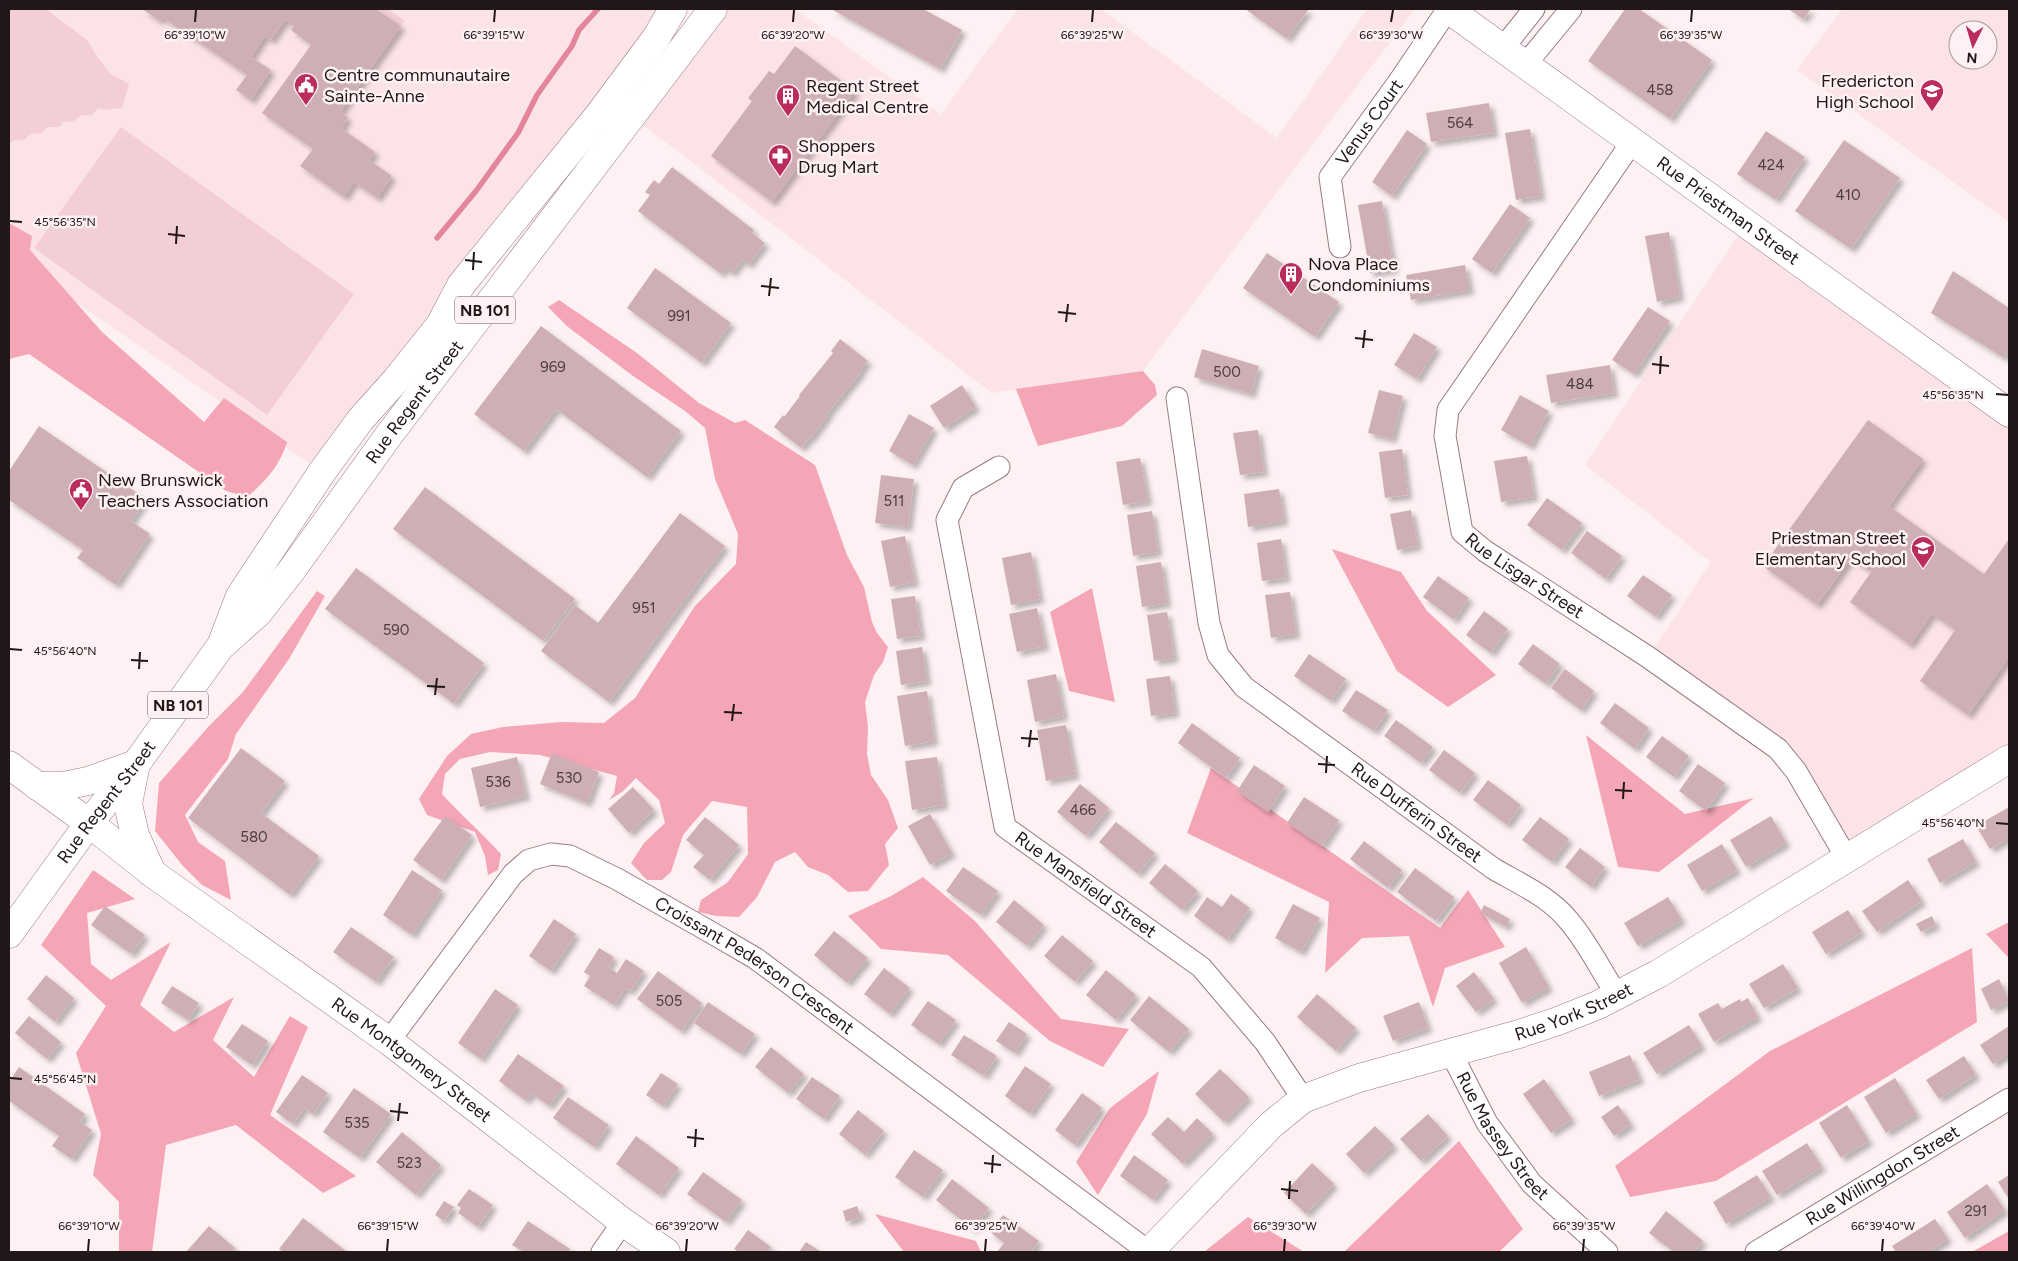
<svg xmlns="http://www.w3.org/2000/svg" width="2018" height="1261" font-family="Figtree,sans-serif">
<defs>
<filter id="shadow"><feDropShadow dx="4.5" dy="4.5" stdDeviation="2.5" flood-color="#0004"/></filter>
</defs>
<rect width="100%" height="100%" fill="#fef1f3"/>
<path fill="#fce3e7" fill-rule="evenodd" d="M9,9H673L322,472L9,256Z
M713,9H795L941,114L1018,9H1101L1277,138L1367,9H1415L1143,371L992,393L633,117Z
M1842,9H2009V222L1797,70ZM1958,30H1988V60H1958Z
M1746,224L2009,413V759L1846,857L1796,772L1648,657L1711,562L1585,465Z"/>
<path fill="#f3ced5" d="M9,9H46L87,40L98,58L111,74L129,84L122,108L104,110L98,108L92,115H81C75,121 73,123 64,121L59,127H47L42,133L30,134C25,140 22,141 14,140L9,145Z
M376,9H388L405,21L401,26Z
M121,127L354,294L267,415L34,248Z"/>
<path fill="#f4a6b6" d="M9,223L32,236L30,250L102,332L204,422L224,398L287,442C280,466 265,482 247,497L226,491L29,354L9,359Z
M559,300L637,353L699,403L735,423L745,420L815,465L847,555L864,587L872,622L877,633L888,647L883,662L874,675L865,702L868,727L867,754L871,775L888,800L898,828L885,844L889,865L868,891L848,892L828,875L808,867L795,852L775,862L757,897L739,917L716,916L698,912L701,900L728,882L748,854L747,807L712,801L683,835L671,872L662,880H647L631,863L644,843L665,823L659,800L636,778L622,792L609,800L614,793L617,776L540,755L490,752L460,759L445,774L442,794C461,815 482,833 501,854L498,870L488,875L485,856L475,832L427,815L419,799L447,756L471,734L503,727L562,722L604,723L635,698L695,606L736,564L738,534L715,479L705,428L685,411L633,376L568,327L548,307Z
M1143,371L1155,385L1157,395L1122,426L1038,446L1016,389Z
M1332,549L1401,572L1427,611L1496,675L1448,707L1397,671Z
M1092,588L1115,702L1069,691L1050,612Z
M317,591L325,596L289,659L236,734L228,759L185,815L198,842L225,861L231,900L202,885L183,866L155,831L159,783L209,726L243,692Z
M1586,735L1685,814L1754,798L1659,872L1618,867Z
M1211,768L1440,928L1468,890L1505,947L1445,968L1433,1007L1409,936L1362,938L1325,973L1329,902L1187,833Z
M93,870L135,899L87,913L91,964L111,980L171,942L140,1005L174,1032L234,997L213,1040L254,1077L290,1016L308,1027L270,1115L356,1176L323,1193L236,1125L166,1145L152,1252H119V1202L93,1175L101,1134L76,1053L106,1006L41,945Z
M923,877L975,921L1061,1019L1129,1029L1103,1067L1050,1041L948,955L881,949L848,916L891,896Z
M2009,922V958L1986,934Z
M1972,948L1977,1022L1716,1181L1630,1197L1615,1166L1770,1051Z
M1159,1071L1147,1114L1098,1195L1076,1162L1110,1108Z
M1459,1141L1523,1229L1499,1252H1344Z
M875,1214L976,1241L981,1252H904Z
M1248,1217L1304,1252H1204Z
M2009,1231V1252H1972Z"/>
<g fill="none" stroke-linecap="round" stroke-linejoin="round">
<path stroke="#e4869b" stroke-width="5.5" d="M437,238L476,191L518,133L537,95L572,46L579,30L598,9"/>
</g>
<path fill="#ceafb5" filter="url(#shadow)" d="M142,9H376L401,26L340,112L348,118L341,128L375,152L369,160L392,176L377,198L354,182L344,197L300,166L313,149L262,113L311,45L291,30L294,26L285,20L271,40L265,36L251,57L271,70L251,100L236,90L247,75L162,17L160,21Z
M831,9H923L962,30L940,69Z
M1245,9H1309L1287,39Z
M1625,9H1639L1712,60L1670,119L1588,61Z
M1788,9H1811L1803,19Z
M795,46L855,91L772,202L711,156L752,101L748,98L759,84L769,71L774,74Z
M1489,103L1494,133L1431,142L1426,113Z
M1530,129L1541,196L1516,200L1505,133Z
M1407,130L1427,144L1392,196L1372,182Z
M1766,131L1805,157L1776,200L1737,174Z
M1844,140L1900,178L1851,249L1795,211Z
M672,167L754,230L752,233L765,243L748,265L742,260L732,273L725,268L721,274L638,211L650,195L645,192L654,180L659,184Z
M1382,201L1394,269L1370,273L1358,205Z
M1510,204L1530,218L1492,273L1472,259Z
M1669,232L1680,297L1657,302L1645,236Z
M1267,253L1339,302L1315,337L1243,288Z
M1465,265L1470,290L1411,300L1406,275Z
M655,268L731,323L702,363L627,308Z
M1953,271L2009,308V348L2004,358L1931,313Z
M1648,307L1670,321L1634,374L1612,360Z
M541,326L681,431L647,477L556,409L524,451L474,414Z
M1414,333L1437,347L1417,379L1394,365Z
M840,339L868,361L860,371L861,372L827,414L828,415L810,439L809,438L801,448L774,427L783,415L784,417L800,396L799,395L833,353L831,351Z
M1202,349L1259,366L1251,394L1194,377Z
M1610,365L1614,393L1551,403L1546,375Z
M962,385L976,407L944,428L930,406Z
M1379,390L1403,396L1392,439L1368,433Z
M1520,395L1549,411L1530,446L1501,430Z
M909,414L934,428L913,465L889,451Z
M1868,420L1923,459L1889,506L1984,574L2009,539V657L1968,715L1920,681L1955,630L1932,614L1910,645L1850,602L1871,572L1851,558L1817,605L1763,566Z
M39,426L146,499L131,521L150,534L116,585L77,558L83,550L9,500V471Z
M1258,430L1264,472L1240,475L1233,433Z
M1402,449L1408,495L1385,498L1379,452Z
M1527,456L1534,497L1501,502L1494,461Z
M1140,458L1148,501L1123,505L1116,462Z
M881,475L914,479L908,527L875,523Z
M425,487L575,599L543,641L393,529Z
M1279,489L1284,521L1248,527L1244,494Z
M1547,498L1582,523L1562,550L1527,525Z
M1411,510L1418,546L1397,550L1390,514Z
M1152,511L1158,552L1133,556L1127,515Z
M680,513L725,546L609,702L541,651L575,605L598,623Z
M1587,531L1622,556L1606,579L1571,553Z
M905,536L915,582L890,587L881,541Z
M1281,539L1286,578L1262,581L1257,543Z
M1031,552L1040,599L1011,605L1002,558Z
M1161,562L1167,603L1142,607L1136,566Z
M356,568L484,663L454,704L325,609Z
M1643,575L1672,595L1656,617L1627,596Z
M1438,576L1469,598L1454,620L1423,597Z
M1290,592L1296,634L1271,638L1265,595Z
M915,596L921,636L897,639L891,599Z
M1037,608L1045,646L1017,652L1009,614Z
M1484,611L1508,629L1491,653L1466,635Z
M1167,612L1174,658L1154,661L1147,615Z
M1533,644L1560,664L1546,684L1518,664Z
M922,647L927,681L901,685L896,651Z
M1309,654L1346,679L1331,701L1294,676Z
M1565,669L1594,691L1581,710L1551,688Z
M1056,674L1064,716L1035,722L1027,680Z
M1170,676L1175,713L1151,716L1146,679Z
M1356,690L1388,710L1374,731L1342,711Z
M927,691L934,741L905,746L897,696Z
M1615,703L1649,728L1635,749L1600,723Z
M1396,720L1433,747L1421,763L1384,736Z
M1192,723L1240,758L1226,778L1178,743Z
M1066,725L1075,775L1046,781L1037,730Z
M1662,736L1689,756L1674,777L1646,757Z
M241,748L285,781L261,813L319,856L290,895L188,818Z
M1444,750L1475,773L1460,793L1429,770Z
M552,753L599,772L587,803L540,784Z
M517,757L526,796L480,807L471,768Z
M937,757L944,805L912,810L905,761Z
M1698,764L1725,783L1706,811L1679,791Z
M1254,765L1285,786L1268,812L1237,791Z
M1488,780L1521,805L1507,825L1473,800Z
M1080,784L1109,808L1086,836L1057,812Z
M633,787L654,810L629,833L608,809Z
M1304,797L1339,820L1322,846L1287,823Z
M2009,807V838L1990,849L1976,826Z
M930,814L952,853L930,865L908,826Z
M445,816L472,835L441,880L413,860Z
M1771,816L1786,843L1746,867L1730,840Z
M705,817L739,845L710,880L693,867L704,855L686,840Z
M1540,817L1569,839L1552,862L1522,840Z
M1116,822L1155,853L1138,874L1099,842Z
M1963,839L1976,862L1940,883L1927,859Z
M1364,841L1402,870L1388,888L1350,859Z
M1722,844L1737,870L1702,891L1687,865Z
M1580,848L1605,867L1591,887L1565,867Z
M1165,864L1198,891L1182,910L1149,883Z
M963,867L998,891L981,915L946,891Z
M1415,868L1454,897L1436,921L1397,892Z
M412,870L442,890L412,935L383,915Z
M1908,880L1922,901L1877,932L1862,911Z
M1231,894L1250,908L1227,940L1194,916L1207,897L1222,907Z
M1668,897L1682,920L1638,946L1624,923Z
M1014,900L1044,925L1027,946L996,922Z
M1293,904L1320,918L1301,952L1275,938Z
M1484,905L1510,919L1506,927L1480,913Z
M105,906L145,935L131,954L91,925Z
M1848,910L1862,932L1826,954L1812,932Z
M1932,916L1936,925L1921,932L1916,924Z
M554,919L576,934L551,971L529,956Z
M351,927L394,957L376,982L333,952Z
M834,931L868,958L847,983L814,955Z
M1062,935L1093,961L1075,982L1044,956Z
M1526,947L1549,987L1522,1003L1499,963Z
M599,948L614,957L608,967L617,973L626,959L644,971L630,991L625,988L614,1005L584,986L590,976L584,972Z
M1783,964L1798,988L1764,1008L1749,984Z
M884,968L910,988L890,1014L864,994Z
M1106,970L1136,995L1116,1020L1086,995Z
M658,971L702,1003L681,1031L637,999Z
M1474,972L1494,999L1476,1012L1456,986Z
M46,975L74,998L55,1022L27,999Z
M1999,979L2009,1001L1991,1010L1981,989Z
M172,986L199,1003L188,1020L161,1003Z
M495,989L518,1005L481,1059L458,1043Z
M1317,994L1356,1028L1336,1051L1297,1017Z
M1149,996L1189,1029L1169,1052L1130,1020Z
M1748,998L1758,1017L1714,1042L1698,1014L1718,1003L1722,1009L1740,999L1741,1002Z
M928,1001L956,1020L939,1044L911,1025Z
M708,1002L755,1034L741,1054L694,1023Z
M1419,1002L1428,1028L1393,1041L1383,1016Z
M29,1016L61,1042L47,1059L15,1033Z
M1009,1022L1027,1034L1015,1053L996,1041Z
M242,1024L268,1041L252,1065L226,1047Z
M1689,1025L1702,1046L1657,1074L1643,1053Z
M2009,1026V1053L1993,1064L1980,1045Z
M964,1035L997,1056L984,1076L951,1055Z
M771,1047L804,1074L788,1093L755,1067Z
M518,1054L564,1086L549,1106L531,1093L526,1101L499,1081Z
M1630,1055L1640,1079L1599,1096L1589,1072Z
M1964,1056L1976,1075L1939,1099L1926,1080Z
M1025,1066L1051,1084L1030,1114L1005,1096Z
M19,1067L85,1114L80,1122L92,1130L72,1159L52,1146L59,1136L9,1101V1082Z
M1220,1069L1249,1097L1224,1122L1195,1094Z
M661,1073L678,1084L663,1106L646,1095Z
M302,1075L328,1093L313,1114L304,1108L293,1124L276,1112Z
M812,1077L840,1096L824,1119L796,1099Z
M1895,1078L1917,1114L1886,1133L1864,1097Z
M1544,1079L1572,1119L1551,1133L1523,1094Z
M354,1088L391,1114L360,1158L323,1132Z
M1082,1093L1102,1108L1075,1145L1055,1130Z
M568,1097L609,1125L594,1147L553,1118Z
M1618,1105L1631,1124L1614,1136L1601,1117Z
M1847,1105L1869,1141L1841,1158L1819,1123Z
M858,1110L884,1131L865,1155L839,1134Z
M1428,1114L1448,1136L1421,1161L1400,1139Z
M1168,1117L1184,1132L1197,1118L1213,1134L1183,1164L1151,1134Z
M1375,1126L1394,1145L1364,1173L1346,1154Z
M402,1132L441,1165L416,1195L376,1162Z
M636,1136L679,1168L659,1195L616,1164Z
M1807,1143L1822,1167L1777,1195L1762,1171Z
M914,1150L943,1170L923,1197L895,1177Z
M1134,1155L1168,1180L1153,1200L1120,1176Z
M1312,1163L1334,1184L1306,1214L1284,1193Z
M703,1172L742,1200L726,1222L687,1194Z
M1757,1175L1771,1197L1726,1224L1713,1202Z
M2009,1175V1199L1998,1182Z
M952,1179L989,1208L973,1229L936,1200Z
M1987,1184L2005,1210L1965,1238L1947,1212Z
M469,1189L493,1205L478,1227L458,1213L461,1208L457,1205Z
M444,1201L454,1207L444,1221L435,1215Z
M857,1206L861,1217L846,1222L843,1211Z
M1666,1211L1703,1241L1694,1252H1674L1649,1233Z
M1003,1215L1039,1241L1031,1252H997L1004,1243L990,1232Z
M303,1218L346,1251L345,1252H283L279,1249Z
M1935,1219L1948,1239L1928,1252H1896L1892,1246Z
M528,1221L570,1249L568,1252H524L512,1245Z
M209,1226L235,1248L232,1252H186Z
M748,1230L771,1247L767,1252H739L734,1249Z
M806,1242L821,1252H799Z"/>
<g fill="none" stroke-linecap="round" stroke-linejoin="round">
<g stroke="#997c81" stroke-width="23">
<g id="street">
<path d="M1503,48L1534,9"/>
<path d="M1525,65L1571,9"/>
<path id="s1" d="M1632,142L1448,410L1445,436L1462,532L1485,551L1648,657L1778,749L1796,771L1846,857"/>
<path id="s2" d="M1340,247L1330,177L1400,80L1448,9"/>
<path id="s3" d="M1177,398L1209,623L1218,655L1244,687L1494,869C1520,884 1550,897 1569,921C1588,943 1601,971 1617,995"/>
<path id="s4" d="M999,467L963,488L947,520L1005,827L1201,967L1265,1042L1303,1099"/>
<path id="s5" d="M389,1041L513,874L529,860L551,854L570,856L617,879L712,933L755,958L1149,1252"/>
<path id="s6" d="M1451,1053L1487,1123L1532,1184L1607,1252"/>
<path d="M602,1252L623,1222"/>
<path id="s7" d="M1756,1252L2009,1099"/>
</g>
</g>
<g stroke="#997c81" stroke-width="29">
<g id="secondary">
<path id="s8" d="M1448,9L2009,413"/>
<path id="s9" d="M9,765L89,823L152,873L389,1041L623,1222L666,1252"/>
<path id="s10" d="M1149,1252L1271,1125L1303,1099L1359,1078L1519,1034L1558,1021L1598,1005L1658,974L2009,759"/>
</g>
</g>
<g stroke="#997c81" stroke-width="29">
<g id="primary">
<path d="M222,643L240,596L322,472L361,419L396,380L440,325L461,285L598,116L656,38L673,9"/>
<path d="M135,768L128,804L135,835L152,873"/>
<path d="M37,786H63L88,781L136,764"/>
<path id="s11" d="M9,934L89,823L136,764L220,647L258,613L291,571L389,435L713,9"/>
</g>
</g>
<use href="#street" stroke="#fff" stroke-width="21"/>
<use href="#secondary" stroke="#fff" stroke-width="28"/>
<use href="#primary" stroke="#fff" stroke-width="28"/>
</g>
<path fill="none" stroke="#211618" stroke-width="2" d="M195,22L196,10M494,22L495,10M793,22L794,10M1092,22L1093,10M1391,22L1393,10M1691,22L1692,10M10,221L22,222M168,234L185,236M176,244L177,226M465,260L482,262M473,270L474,252M761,286L779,288M769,296L771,278M1058,312L1076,314M1066,322L1068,304M1355,338L1373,340M1363,348L1365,330M1652,364L1669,366M1660,374L1661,356M1996,394L2008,395M10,649L22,650M131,660L148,661M139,669L140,652M427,686L445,687M435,695L437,678M724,712L742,713M732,721L734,704M1021,738L1038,739M1029,747L1031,730M1318,764L1335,765M1326,773L1327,756M1615,790L1632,791M1623,799L1624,782M1996,823L2008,824M10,1078L22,1079M390,1111L408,1113M398,1121L400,1103M687,1137L704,1139M695,1147L696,1129M984,1163L1001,1165M992,1173L993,1155M1281,1189L1298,1191M1289,1199L1290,1181M88,1251L89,1239M387,1251L388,1239M686,1251L687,1239M985,1251L986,1239M1284,1251L1285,1239M1583,1251L1584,1239M1882,1251L1883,1239"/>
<defs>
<g id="civic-pin" transform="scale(1.25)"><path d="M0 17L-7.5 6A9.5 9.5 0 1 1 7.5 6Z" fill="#ba2c5b" stroke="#fef1f3"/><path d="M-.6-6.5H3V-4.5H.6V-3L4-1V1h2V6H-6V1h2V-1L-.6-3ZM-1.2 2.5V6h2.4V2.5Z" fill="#fff"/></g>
<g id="school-pin" transform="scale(1.25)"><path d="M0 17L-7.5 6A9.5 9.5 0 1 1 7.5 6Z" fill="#ba2c5b" stroke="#fef1f3"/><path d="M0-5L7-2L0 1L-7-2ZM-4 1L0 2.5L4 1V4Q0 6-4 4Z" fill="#fff"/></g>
<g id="building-pin" transform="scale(1.25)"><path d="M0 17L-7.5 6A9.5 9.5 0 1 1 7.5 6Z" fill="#ba2c5b" stroke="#fef1f3"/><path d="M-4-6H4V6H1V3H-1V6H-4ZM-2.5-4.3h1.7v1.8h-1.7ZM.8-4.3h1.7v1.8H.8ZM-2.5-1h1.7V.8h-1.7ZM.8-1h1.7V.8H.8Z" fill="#fff"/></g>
<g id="pharmacy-pin" transform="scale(1.25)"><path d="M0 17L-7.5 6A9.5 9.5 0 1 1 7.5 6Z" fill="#ba2c5b" stroke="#fef1f3"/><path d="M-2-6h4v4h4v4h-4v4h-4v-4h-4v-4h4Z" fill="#fff"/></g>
</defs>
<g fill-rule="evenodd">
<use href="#civic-pin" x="306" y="85"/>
<use href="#school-pin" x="1932" y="91"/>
<use href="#building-pin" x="788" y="96"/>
<use href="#pharmacy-pin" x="780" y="156"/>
<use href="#building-pin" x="1291" y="274"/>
<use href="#civic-pin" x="81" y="490"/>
<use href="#school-pin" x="1923" y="548"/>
</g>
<g text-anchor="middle" stroke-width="5" stroke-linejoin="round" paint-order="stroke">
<g font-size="15" fill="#4c3c3f">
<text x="1660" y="95">458</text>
<text x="1460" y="128">564</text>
<text x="1771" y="170">424</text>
<text x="1848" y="200">410</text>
<text x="679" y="321">991</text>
<text x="553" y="372">969</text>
<text x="1227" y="377">500</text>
<text x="1580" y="389">484</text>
<text x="894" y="506">511</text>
<text x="644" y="613">951</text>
<text x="396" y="635">590</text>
<text x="569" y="783">530</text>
<text x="498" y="787">536</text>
<text x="1083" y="815">466</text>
<text x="254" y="842">580</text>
<text x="669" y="1006">505</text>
<text x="357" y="1128">535</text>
<text x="409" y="1168">523</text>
<text x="1976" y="1216">291</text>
</g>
<g fill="#fef1f3" stroke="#63585a" stroke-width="1">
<rect x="455" y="296.5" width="60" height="27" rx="4"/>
<rect x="148" y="691.5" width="60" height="27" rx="4"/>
</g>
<g font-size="16" font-weight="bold" fill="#211618">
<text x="485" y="316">NB 101</text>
<text x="178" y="711">NB 101</text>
</g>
<g font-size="18" fill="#211618" stroke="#fef1f3" text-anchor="start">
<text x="324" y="81">Centre communautaire<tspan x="324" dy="21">Sainte-Anne</tspan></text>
<text x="1914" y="87" text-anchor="end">Fredericton<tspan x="1914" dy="21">High School</tspan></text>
<text x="806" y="92">Regent Street<tspan x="806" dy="21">Medical Centre</tspan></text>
<text x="798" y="152">Shoppers<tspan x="798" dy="21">Drug Mart</tspan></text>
<text x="1308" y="270">Nova Place<tspan x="1308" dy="21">Condominiums</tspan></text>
<text x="98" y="486">New Brunswick<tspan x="98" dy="21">Teachers Association</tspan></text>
<text x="1906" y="544" text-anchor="end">Priestman Street<tspan x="1906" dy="21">Elementary School</tspan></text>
</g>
<g font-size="18" fill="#211618" stroke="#fef1f3">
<text dy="6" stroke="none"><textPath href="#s2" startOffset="138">Venus Court</textPath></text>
<text dy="6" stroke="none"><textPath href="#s8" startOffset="345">Rue Priestman Street</textPath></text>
<text dy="6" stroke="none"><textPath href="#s11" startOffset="670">Rue Regent Street</textPath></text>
<text dy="6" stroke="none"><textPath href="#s1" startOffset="525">Rue Lisgar Street</textPath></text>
<text dy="6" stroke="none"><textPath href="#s11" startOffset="164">Rue Regent Street</textPath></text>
<text dy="6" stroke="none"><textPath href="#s3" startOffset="515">Rue Dufferin Street</textPath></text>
<text dy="6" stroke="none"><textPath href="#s4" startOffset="489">Rue Mansfield Street</textPath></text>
<text dy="6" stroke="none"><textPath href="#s5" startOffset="486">Croissant Pederson Crescent</textPath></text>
<text dy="6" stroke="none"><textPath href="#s10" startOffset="502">Rue York Street</textPath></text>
<text dy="6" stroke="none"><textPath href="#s9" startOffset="499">Rue Montgomery Street</textPath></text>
<text dy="6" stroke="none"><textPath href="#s6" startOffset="98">Rue Massey Street</textPath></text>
<text dy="6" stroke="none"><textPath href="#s7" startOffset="148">Rue Willingdon Street</textPath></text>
</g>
</g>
<g font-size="12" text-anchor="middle" fill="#211618" stroke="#fef1f3" stroke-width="5" stroke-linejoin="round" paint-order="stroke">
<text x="195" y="39">66°39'10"W</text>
<text x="494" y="39">66°39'15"W</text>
<text x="793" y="39">66°39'20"W</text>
<text x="1092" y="39">66°39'25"W</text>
<text x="1391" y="39">66°39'30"W</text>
<text x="1691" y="39">66°39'35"W</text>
<text x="65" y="226">45°56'35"N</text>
<text x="1953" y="399">45°56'35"N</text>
<text x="65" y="655">45°56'40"N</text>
<text x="1953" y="827">45°56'40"N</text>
<text x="65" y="1083">45°56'45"N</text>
<text x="89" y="1230">66°39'10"W</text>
<text x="388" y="1230">66°39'15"W</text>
<text x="687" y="1230">66°39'20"W</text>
<text x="986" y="1230">66°39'25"W</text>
<text x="1285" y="1230">66°39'30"W</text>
<text x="1584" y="1230">66°39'35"W</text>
<text x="1883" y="1230">66°39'40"W</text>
</g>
<rect width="2018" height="1261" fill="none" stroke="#211618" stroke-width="20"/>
<g transform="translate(1973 45) rotate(185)"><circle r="24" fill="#fef1f3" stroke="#a6999b"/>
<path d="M0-4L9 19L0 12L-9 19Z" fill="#ba2c5b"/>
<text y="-8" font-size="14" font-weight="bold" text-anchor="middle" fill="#211618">N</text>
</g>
</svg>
